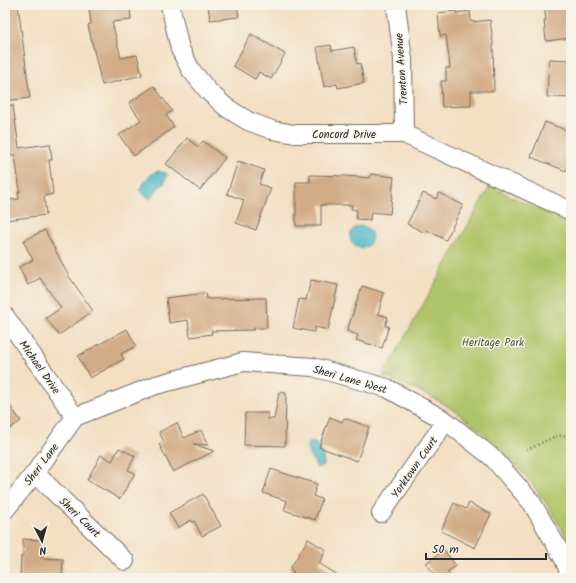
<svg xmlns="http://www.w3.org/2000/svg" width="576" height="583" font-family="Kalam,sans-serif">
<rect width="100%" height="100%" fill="#f7f3e8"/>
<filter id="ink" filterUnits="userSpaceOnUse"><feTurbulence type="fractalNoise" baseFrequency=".025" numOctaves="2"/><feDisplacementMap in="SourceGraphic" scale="8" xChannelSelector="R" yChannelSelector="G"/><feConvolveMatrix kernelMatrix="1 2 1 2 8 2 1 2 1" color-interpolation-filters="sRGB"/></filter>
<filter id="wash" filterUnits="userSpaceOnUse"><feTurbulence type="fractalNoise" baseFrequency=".012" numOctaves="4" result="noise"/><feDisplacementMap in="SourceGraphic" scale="16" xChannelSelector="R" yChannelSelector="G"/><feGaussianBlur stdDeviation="0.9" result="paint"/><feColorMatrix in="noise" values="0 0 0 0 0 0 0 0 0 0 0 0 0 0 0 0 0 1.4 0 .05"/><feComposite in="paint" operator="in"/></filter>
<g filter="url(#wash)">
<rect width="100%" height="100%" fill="#f3dfc2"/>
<path fill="#afc468" stroke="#6d784a" d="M490,186L533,207L571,223V547C546,492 494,434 442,403C423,392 404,384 383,376Z"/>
<path fill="#4bb7c6" stroke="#3b7178" d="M159,171L163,173L165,172L168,175L166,177L164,184L160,186L150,199L139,190C144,183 150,172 159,171Z
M350 237a11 11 0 1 1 22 0a11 11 0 1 1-22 0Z
M309,442H314C321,447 324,457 324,465L317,468C314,460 306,455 307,445Z"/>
<g id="blocks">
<path fill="#d1ab85" d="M5,5H18L30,98L5,101Z
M89,5H130L131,20L112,22L121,58L137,55L142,75L102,85L88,25L91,24Z
M208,5H237L239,17L210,20Z
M544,5H569L571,13V38L546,41L544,20H546Z
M456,11V13L470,11L471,22L490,20L493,43L494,91H471V106L442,107L441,81H446V68H450L446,35L440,36L438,13Z
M251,34L285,54L271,79L259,72L255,79L233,66Z
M331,45L332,51L354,47L357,64L360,63L364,83L338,88L337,84L324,87L317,47Z
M549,59L571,60V98L547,97Z
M154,86L172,111L166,115L174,127L134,156L119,135L141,120L129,103Z
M13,105L19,148L50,144L52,160H49L53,194L44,196L46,215L5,220V200L19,199L18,192H20L15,155L5,156V106Z
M545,122L571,132V158L566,171L531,157Z
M187,138L198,147L203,141L225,158L200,190L166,164Z
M238,161L264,170L259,184L271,188L256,230L236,223L244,200L227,194Z
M371,174L394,177L390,214L371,212L370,220L356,219L357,210L351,209L352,205H321V226H296V182H310V175L346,176L370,178Z
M423,193L436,199L439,193L463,205L446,240L427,230L425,233L407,224Z
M45,230L68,275L93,311L59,335L46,318L61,308L40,278L28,285L19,267L33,260L23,241Z
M311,280L338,285L328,330L315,327L314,332L293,328L299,299L306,300Z
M362,286L384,293L378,314L388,317L385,326H389L382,348L356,340L358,335L347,331Z
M206,293L207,299L266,298L267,328H254V330L211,331L212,334L190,337L188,320L169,323L166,298Z
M127,329L136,346L121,354L124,359L90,378L78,356Z
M279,392L286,393L285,446L244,445L245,413H268V419H274Z
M5,399L21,421L5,432Z
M330,417L342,422L344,418L369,427L357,461L319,447Z
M177,423L184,438L201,430L208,445L193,444L214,451L173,472L159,444L164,441L159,432Z
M119,448L135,456L128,470L135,473L120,499L87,480L101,455L112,461Z
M271,469L317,484L313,496L322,499L315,520L284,510L287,501L263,493Z
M203,494L221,526L202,536L194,521L192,522L191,520L178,528L169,513Z
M454,503L466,509L469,503L491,514L475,548L441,531Z
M23,539L42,540V558L63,559L62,578H20L21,556H23Z
M308,539L326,550L319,563L342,578H289L294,572L290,569Z
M444,550L456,566L447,572L452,578H437L426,563Z"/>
</g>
</g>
<g filter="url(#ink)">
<use href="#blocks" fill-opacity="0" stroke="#716a60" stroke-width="1"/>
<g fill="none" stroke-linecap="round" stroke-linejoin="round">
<g stroke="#716a60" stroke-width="20">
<path id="street" d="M170,5L180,49L191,70L209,92L227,108L248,121L272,130L295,134H404L571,211
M396,5L403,59L404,134
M5,316L75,417
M75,417L156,385L243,362L313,367L387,388L446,421L493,458L532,503L564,559L571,578
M35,473L125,561
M5,510L35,473L75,417
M381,513L446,421"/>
</g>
<path stroke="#716a60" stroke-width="2.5" stroke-dasharray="1 3" stroke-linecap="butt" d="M527,450L556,436L571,435"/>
<use href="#street" stroke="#fff" stroke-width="18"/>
</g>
</g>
<g text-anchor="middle" stroke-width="3" stroke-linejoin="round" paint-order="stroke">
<g font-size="11" fill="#2b2b2b" stroke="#f7f3e8">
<text transform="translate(401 69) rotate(-94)" y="4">Trenton Avenue</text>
<text x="344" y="138">Concord Drive</text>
<text transform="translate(40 367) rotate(55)" y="4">Michael Drive</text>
<text transform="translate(350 379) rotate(16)" y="4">Sheri Lane West</text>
<text transform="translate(41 464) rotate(-53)" y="4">Sheri Lane</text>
<text transform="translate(414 467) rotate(-55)" y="4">Yorktown Court</text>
<text transform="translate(80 517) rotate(44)" y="4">Sheri Court</text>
</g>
<g font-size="11" fill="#53593d" stroke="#f7f3e8">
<text x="493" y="346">Heritage Park</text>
</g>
</g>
<rect width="576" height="583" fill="none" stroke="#f7f3e8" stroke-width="20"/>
<g transform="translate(42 541) rotate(174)" stroke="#f7f3e8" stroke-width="3" paint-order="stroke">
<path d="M0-3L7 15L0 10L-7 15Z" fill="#2b2b2b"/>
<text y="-6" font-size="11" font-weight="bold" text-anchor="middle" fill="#2b2b2b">N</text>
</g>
<path d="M426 553v6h120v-6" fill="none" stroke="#2b2b2b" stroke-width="2"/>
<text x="432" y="553" font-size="12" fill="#2b2b2b" stroke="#f7f3e8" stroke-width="3" paint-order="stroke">50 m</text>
</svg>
